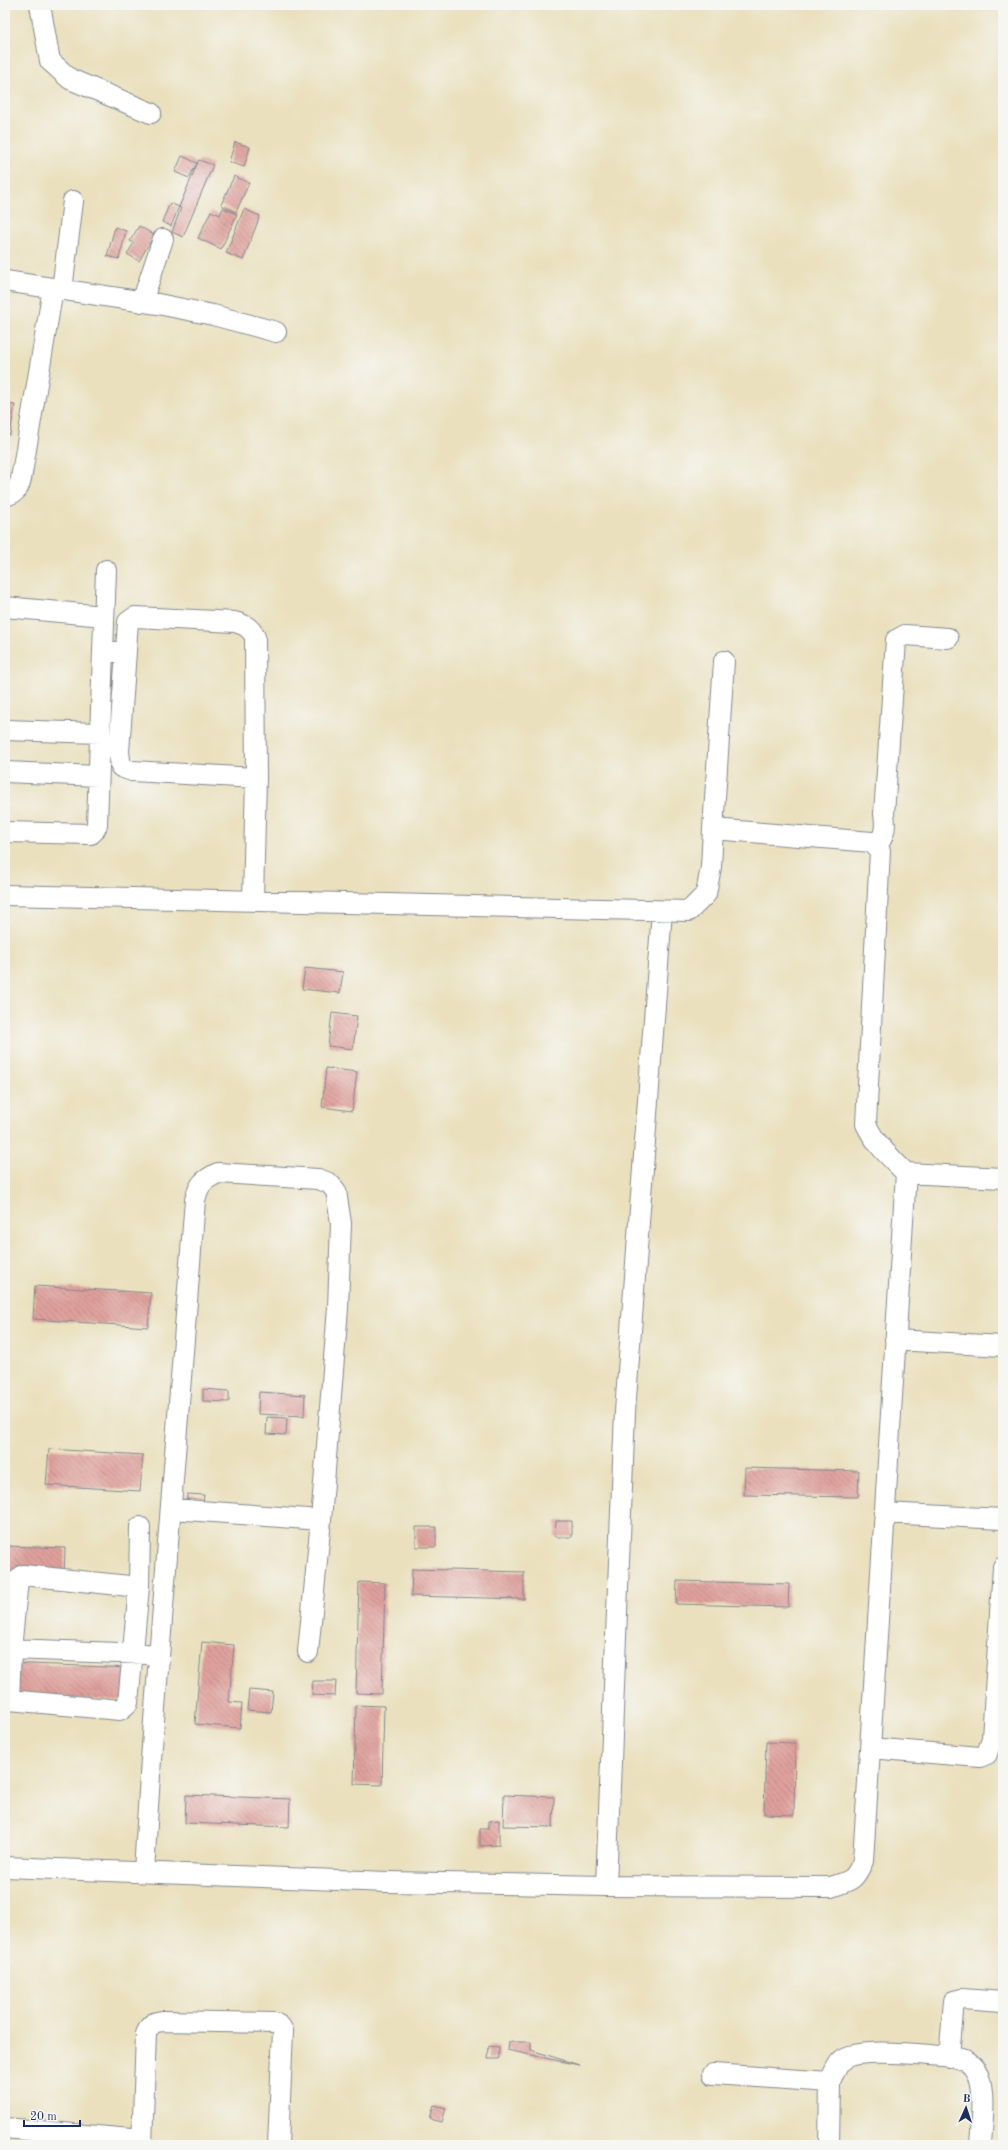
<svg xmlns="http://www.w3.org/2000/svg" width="1008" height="2150" font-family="'Old Standard TT',serif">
<defs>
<pattern id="building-back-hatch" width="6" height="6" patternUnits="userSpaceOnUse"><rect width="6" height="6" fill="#e0a19c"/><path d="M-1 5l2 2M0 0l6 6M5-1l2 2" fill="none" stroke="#b58482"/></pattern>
</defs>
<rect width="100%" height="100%" fill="#f6f6f2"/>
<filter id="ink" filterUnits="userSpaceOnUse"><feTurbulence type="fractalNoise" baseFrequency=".025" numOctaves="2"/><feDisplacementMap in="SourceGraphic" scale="8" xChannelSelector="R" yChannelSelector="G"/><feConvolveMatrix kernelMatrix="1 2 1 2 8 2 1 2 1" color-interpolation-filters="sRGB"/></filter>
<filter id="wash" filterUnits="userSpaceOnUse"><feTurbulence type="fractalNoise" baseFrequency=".012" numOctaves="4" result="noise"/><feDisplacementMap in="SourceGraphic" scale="16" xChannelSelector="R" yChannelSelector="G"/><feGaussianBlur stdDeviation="0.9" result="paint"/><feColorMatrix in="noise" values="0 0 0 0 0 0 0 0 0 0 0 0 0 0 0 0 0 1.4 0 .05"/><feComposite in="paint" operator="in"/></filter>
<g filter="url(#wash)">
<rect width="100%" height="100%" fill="#eae0bd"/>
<g id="blocks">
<path fill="url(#building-back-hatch)" d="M235,142L250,147L244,167L229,162Z
M182,156L197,163L189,178L175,172Z
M199,160L213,165L183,237L172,232L181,208L179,207Z
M234,176L249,183L236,212L221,205Z
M170,203L179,207L171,226L162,222Z
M223,208L237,214L221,249L198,238L211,211L220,215Z
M244,209L260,216L243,260L226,253Z
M139,226L154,235L139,261L127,254L134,243L130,241Z
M115,227L126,231L119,259L107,256Z
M5,404L15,405L10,435L5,434Z
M305,968L343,972L340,993L302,989Z
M332,1013L357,1016L353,1049L328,1046Z
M326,1068L357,1072L352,1111L322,1107Z
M35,1286L151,1293L148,1327L33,1319Z
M203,1389L229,1391V1402L203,1401Z
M259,1392L305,1395L304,1416L258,1414Z
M267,1417L287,1418L286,1435L266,1434Z
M49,1449L143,1455L140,1491L46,1485Z
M745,1468L859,1471L858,1497L744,1495Z
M187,1494L204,1495L203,1506L187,1505Z
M556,1521H572V1537H555Z
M416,1527H436V1547H416Z
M5,1546L65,1548L64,1580L5,1578Z
M412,1569L524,1572V1599L411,1596Z
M677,1581L789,1584L788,1607L676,1604Z
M359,1582L385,1583L382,1694L356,1693Z
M202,1642L234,1645L229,1702L242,1703L240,1728L195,1724Z
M5,1663L132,1668L131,1701L5,1697Z
M313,1681H336L335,1696L312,1695Z
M249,1690L273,1692L271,1712L247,1710Z
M356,1705L384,1706L382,1785L354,1784Z
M766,1742L795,1743L794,1815L764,1814Z
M186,1795L290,1799L289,1827L185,1823Z
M504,1795L554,1797L553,1827L503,1826Z
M499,1820V1845L480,1846V1829H488V1821Z
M508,2042H531V2050L579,2065L507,2050Z
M489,2046L499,2047V2059H488Z
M434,2105L446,2108L442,2122L430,2119Z"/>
</g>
</g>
<g filter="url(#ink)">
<use href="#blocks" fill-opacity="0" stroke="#82888e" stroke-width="1"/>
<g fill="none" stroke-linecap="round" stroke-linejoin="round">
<g stroke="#82888e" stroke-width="22">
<path id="minor" d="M40,5L50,61L70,79L151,113
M5,281L158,304L213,315L276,332
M62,290L73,201
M142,302L163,239
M5,496C16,493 18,490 21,479L53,289
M106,570L103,651L115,652
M5,607L104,616
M5,730L100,733
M5,772L98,776
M713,829L724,661
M5,832L91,834L94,831L97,825L103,651
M877,846C885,835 886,827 884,814L896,640L905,635L948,638
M5,895L689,911L706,894L711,867L713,829L872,842L880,851L866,1124C875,1144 891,1158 906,1173L1003,1178
M253,900L256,778L255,637C250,627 245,625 235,622L135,617L128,622L119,752L121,767L132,771L256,778
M895,1340L1003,1346
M172,1509L321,1520
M884,1513L1003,1519
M139,1587L23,1575L18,1580L11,1649L146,1654
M11,1649L9,1700L120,1710L128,1703L139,1587L140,1527
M870,1748L980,1757L987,1754L992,1738L1003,1567
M5,1867L387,1882L606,1886L831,1887C852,1880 854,1881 863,1861L906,1173
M144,1872L151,1759L195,1200C199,1184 203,1180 218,1173L318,1179L329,1183L336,1191L341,1223L338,1308L321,1520L308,1652
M606,1886L625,1412L662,911
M949,2057L954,2001L962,1999L1003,2002
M713,2074L830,2082
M5,2128L142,2140
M142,2145L146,2034C150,2024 153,2022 163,2021L275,2023L280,2026L283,2031L278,2145
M829,2145L830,2082C833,2075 836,2065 842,2060C858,2046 932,2056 955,2057C959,2059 964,2059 967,2061C990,2075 981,2122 980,2145"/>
</g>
<use href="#minor" stroke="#fff" stroke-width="20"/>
</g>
</g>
<rect width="1008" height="2150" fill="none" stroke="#f6f6f2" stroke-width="20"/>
<g transform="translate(966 2108) rotate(3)" stroke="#f6f6f2" stroke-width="3" paint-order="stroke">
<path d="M0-3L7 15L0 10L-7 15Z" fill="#1b2f5e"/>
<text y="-6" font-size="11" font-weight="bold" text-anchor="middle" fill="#1b2f5e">B</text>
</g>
<path d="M24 2120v6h56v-6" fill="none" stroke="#1b2f5e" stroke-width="2"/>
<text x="30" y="2120" font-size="12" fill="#1b2f5e" stroke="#f6f6f2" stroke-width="3" paint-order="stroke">20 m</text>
</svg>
